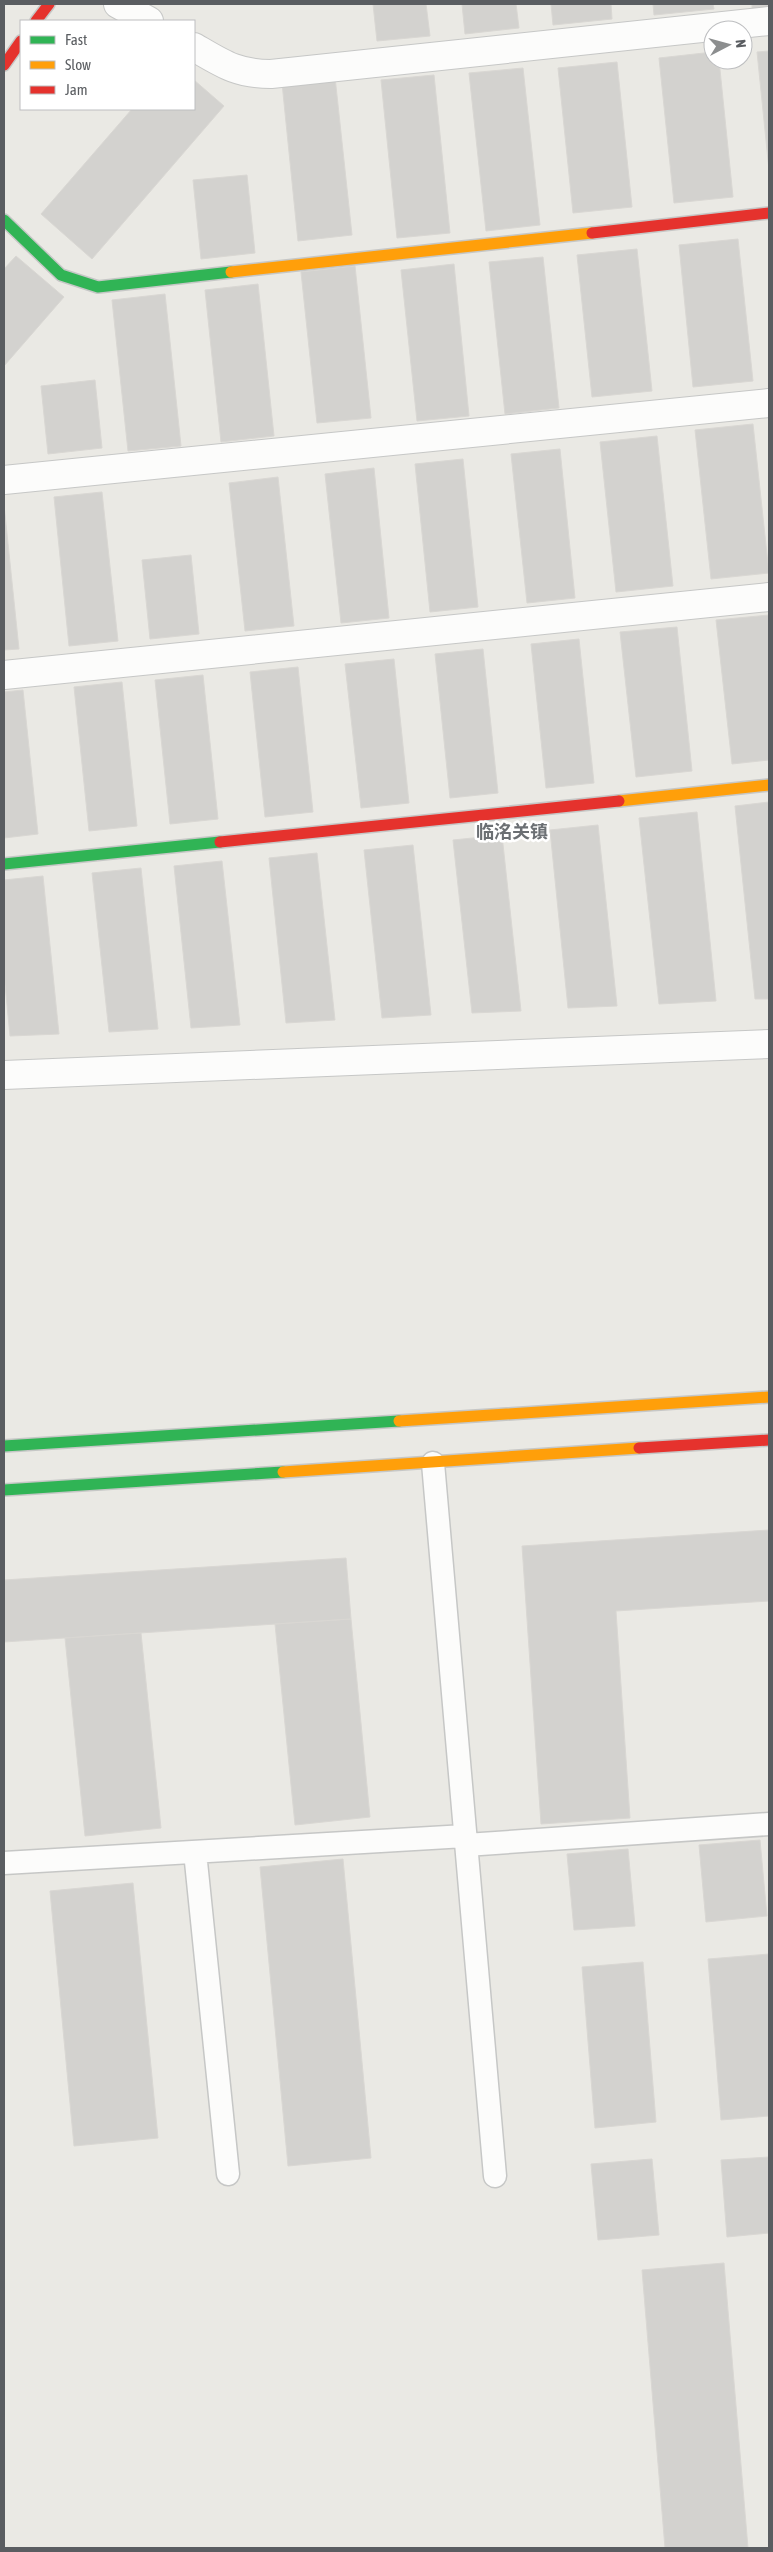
<svg xmlns="http://www.w3.org/2000/svg" width="773" height="2552" font-family="'Asap Condensed','Noto Sans SC',sans-serif">
<rect width="100%" height="100%" fill="#eae9e4"/>
<path fill="#d3d2cf" stroke="#d9d7d3" d="M373,4H426L430,36L377,41Z
M462,4H516L519,28L465,34Z
M551,4H611L612,19L553,25Z
M653,4H713L714,9L654,15Z
M752,4H769V7L752,9Z
M769,51V170L757,52Z
M713,52V60H719L733,197L674,203L659,58Z
M617,62L632,207L573,213L558,68Z
M523,68L540,225L486,231L469,73Z
M434,75L450,233L397,238L381,80Z
M335,77L352,235L298,241L282,83Z
M194,80L224,106L92,259L41,214L132,109H194Z
M247,175L255,253L201,259L193,180Z
M738,239L753,381L693,387L679,245Z
M637,249L652,391L592,397L577,255Z
M16,256L64,297L4,366V269Z
M543,257L559,408L505,414L489,262Z
M454,264L469,416L417,421L401,270Z
M355,266L371,418L317,423L301,272Z
M258,284L274,436L221,442L205,290Z
M165,294L181,446L128,451L112,300Z
M95,380L102,448L48,454L41,386Z
M753,424L769,573L711,579L695,430Z
M657,436L673,586L616,592L600,442Z
M560,449L575,598L527,603L511,454Z
M463,459L478,607L430,612L415,464Z
M374,468L389,618L341,623L325,474Z
M278,477L294,626L245,631L229,483Z
M102,492L118,641L69,646L54,497Z
M4,505L19,649L4,650Z
M191,555L199,634L150,639L142,560Z
M769,615V760L732,764L716,620Z
M677,627L692,771L636,777L620,632Z
M579,639L594,783L546,788L531,644Z
M483,649L498,793L450,798L435,654Z
M394,659L409,803L361,808L345,664Z
M298,667L313,812L265,817L250,672Z
M203,675L218,819L170,824L155,680Z
M122,682L137,826L89,831L74,687Z
M23,690L38,834L4,838V692Z
M769,802V999H755L735,806Z
M697,812L716,1001L659,1004L639,818Z
M598,825L617,1006L568,1008L550,830Z
M502,835L521,1011L472,1013L453,840Z
M413,845L431,1015L382,1018L364,850Z
M317,853L335,1020L286,1023L269,858Z
M222,861L240,1025L191,1028L174,866Z
M141,868L158,1029L109,1032L92,873Z
M43,876L59,1034L10,1036L4,974V880Z
M769,1530V1601L616,1611L630,1818L541,1824L522,1546Z
M346,1558L351,1619L4,1642V1580Z
M351,1619L370,1817L295,1825L275,1624Z
M141,1633L161,1828L85,1836L65,1638Z
M760,1840L767,1916L706,1922L699,1845Z
M628,1849L635,1926L574,1930L567,1854Z
M343,1859L371,2158L288,2166L260,1867Z
M133,1883L158,2138L74,2146L50,1891Z
M769,1954V2116L721,2120L708,1959Z
M643,1962L656,2122L595,2128L582,1967Z
M769,2157V2233L727,2237L721,2160Z
M652,2159L659,2235L598,2240L591,2164Z
M724,2263L748,2548H665L642,2270Z"/>
<g fill="none" stroke-linecap="round" stroke-linejoin="round">
<g stroke="#c6c7c6" stroke-width="25">
<path id="lane" d="M433,1463L495,2176
M466,1845L769,1824
M195,1852L228,2174
M4,1863L465,1836"/>
</g>
<g stroke="#c6c7c6" stroke-width="30">
<path id="street" d="M118,4L149,21
M194,47C223,64 237,74 271,74L769,21
M4,480L769,403
M4,675L769,597
M4,1075L769,1044"/>
</g>
<g stroke="#c6c7c6" stroke-width="14">
<path id="fast" d="M4,220L61,275L98,287L231,272
M4,864L220,842
M4,1446L399,1421
M4,1490L283,1472"/>
</g>
<g stroke="#c6c7c6" stroke-width="14">
<path id="slow" d="M231,272L592,233
M619,801L769,785
M399,1421L769,1397
M283,1472L639,1448"/>
</g>
<g stroke="#c6c7c6" stroke-width="14">
<path id="jam" d="M36,21L49,4
M4,65L21,41
M592,233L769,213
M220,842L619,801
M639,1448L769,1440"/>
</g>
<use href="#lane" stroke="#fcfcfb" stroke-width="22"/>
<use href="#street" stroke="#fcfcfb" stroke-width="28"/>
<use href="#fast" stroke="#30b455" stroke-width="11"/>
<use href="#slow" stroke="#ff9f0a" stroke-width="11"/>
<use href="#jam" stroke="#e5322d" stroke-width="11"/>
</g>
<g text-anchor="middle" stroke-width="5" stroke-linejoin="round" paint-order="stroke">
<g font-size="18" font-weight="bold" fill="#6b6f73" stroke="#fff">
<text x="512" y="838">临洺关镇</text>
</g>
</g>
<rect width="773" height="2552" fill="none" stroke="#5a5d61" stroke-width="10"/>
<rect x="20" y="20" width="175" height="90" fill="#ffffff" stroke="#bdbec0"/>
<rect x="30" y="36" width="25" height="8" fill="#30b455" stroke="#bdbec0"/>
<text x="65" y="45" font-size="15" fill="#5a5d61">Fast</text>
<rect x="30" y="61" width="25" height="8" fill="#ff9f0a" stroke="#bdbec0"/>
<text x="65" y="70" font-size="15" fill="#5a5d61">Slow</text>
<rect x="30" y="86" width="25" height="8" fill="#e5322d" stroke="#bdbec0"/>
<text x="65" y="95" font-size="15" fill="#5a5d61">Jam</text>
<g transform="translate(728 45) rotate(84)"><circle r="24" fill="#ffffff" stroke="#bdbec0"/>
<path d="M0-4L9 19L0 12L-9 19Z" fill="#8c8e8f"/>
<text y="-8" font-size="14" font-weight="bold" text-anchor="middle" fill="#5a5d61">N</text>
</g>
</svg>
